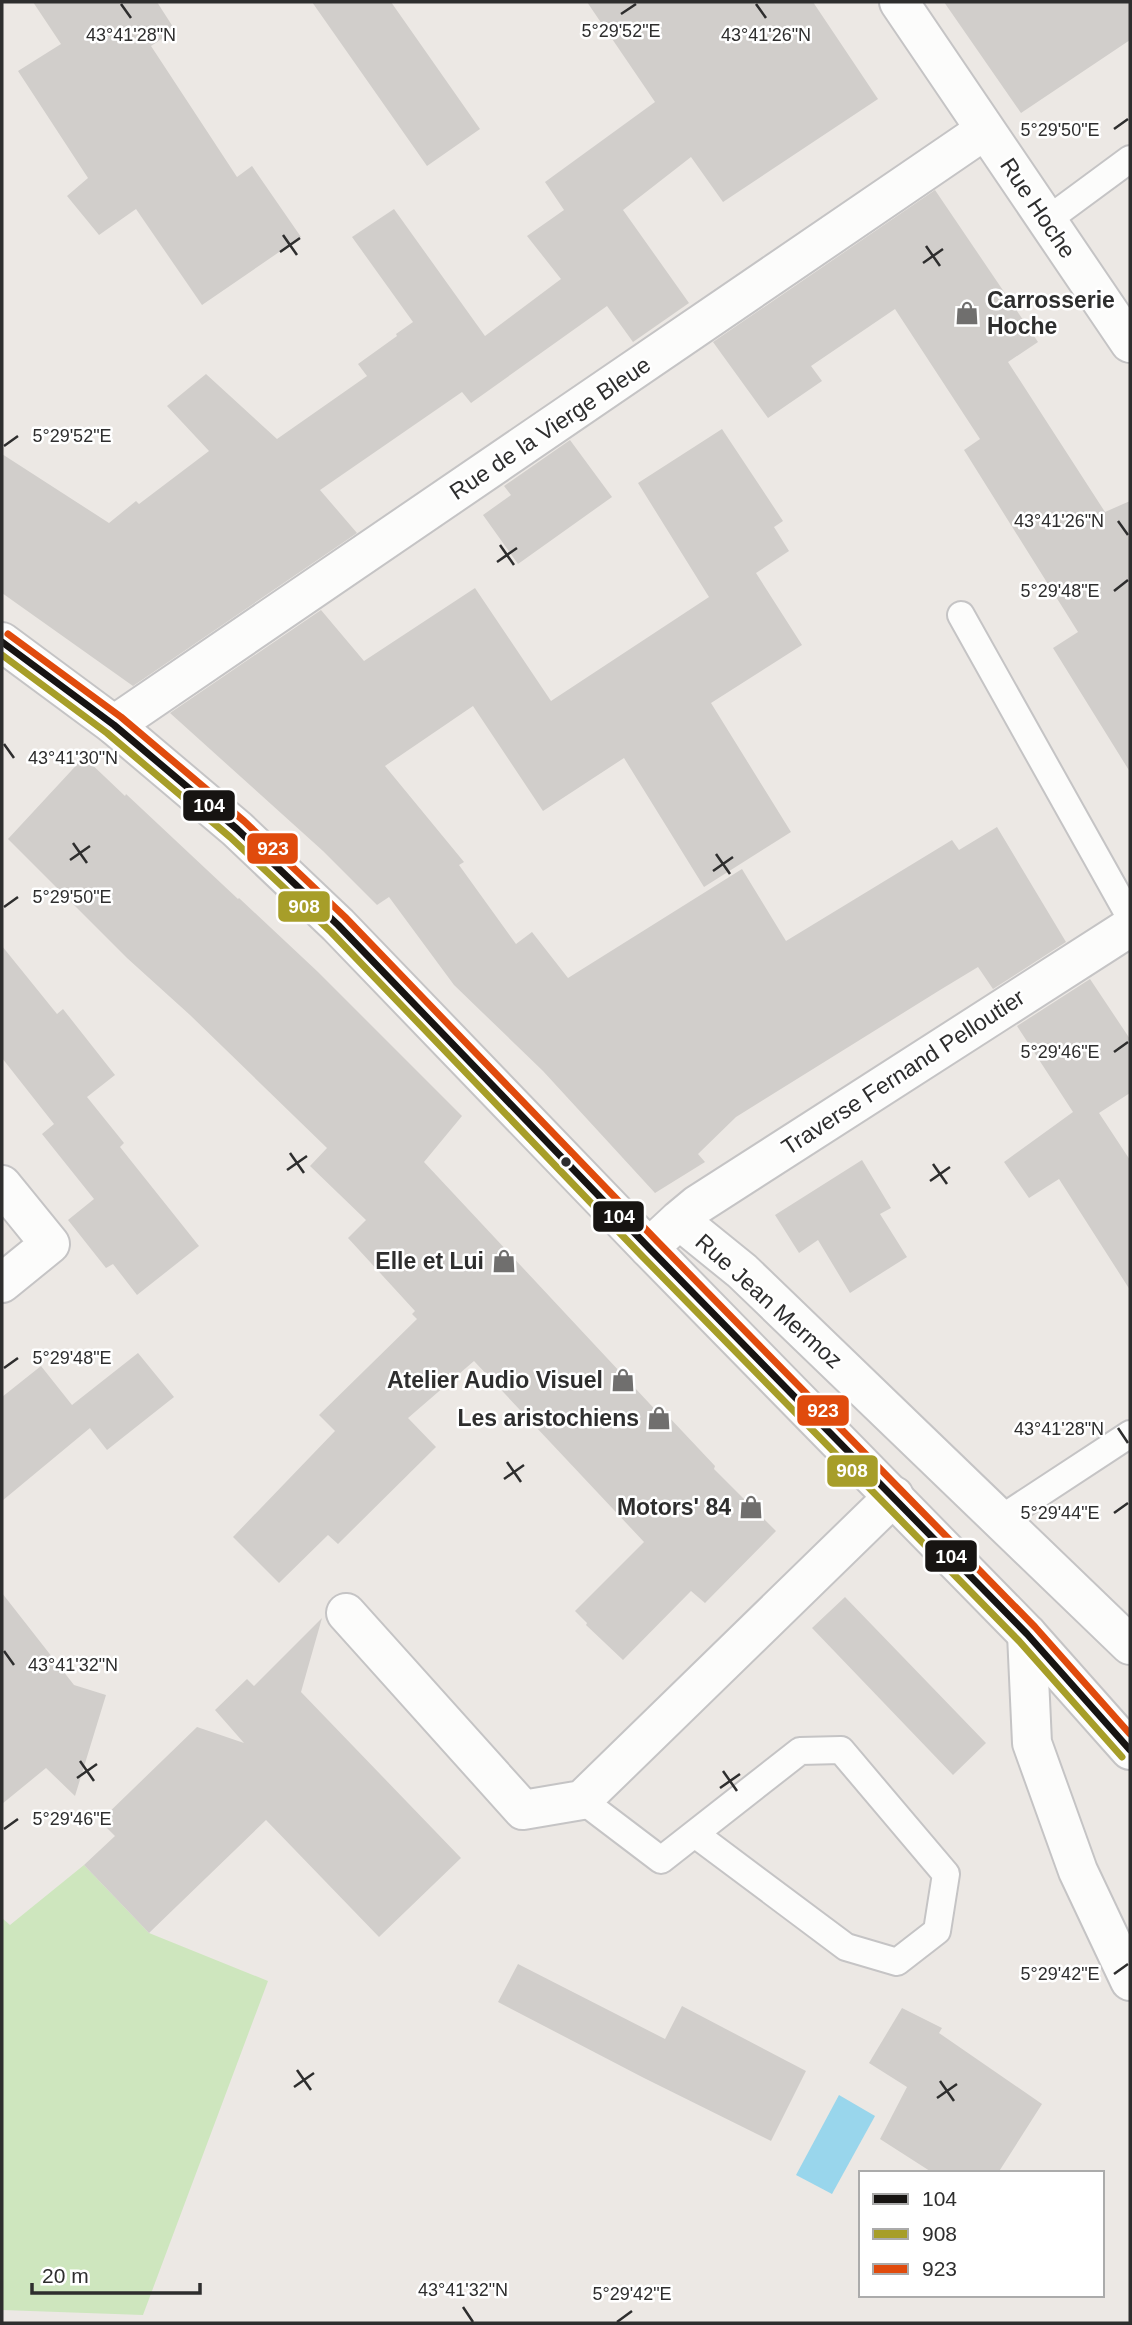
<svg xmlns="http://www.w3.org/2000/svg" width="1132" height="2325" font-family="Arial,sans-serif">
<rect width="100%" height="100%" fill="#ece8e4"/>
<path fill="#cee6be" d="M84,1865L149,1933L268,1981L143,2315L2,2310V1918L10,1925Z"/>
<path fill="#99d6ec" d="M839,2095L875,2116L832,2194L796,2175Z"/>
<path fill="#d1cecb" d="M33,2H157L175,30L151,46L237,177L252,166L301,237L202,305L136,209L99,235L67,196L88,178L18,71L61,44Z
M312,2H391L480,129L427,166Z
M587,2H813L878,99L723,202L691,157L623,210L689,303L633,342L607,306L471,403L462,392L320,490L357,533L133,686L2,593V454L109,523L136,501L139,504L209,451L167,406L206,374L277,439L367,376L358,364L397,336L396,334L413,322L352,237L394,209L485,336L561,279L527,236L564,210L545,182L655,102Z
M944,2H1130V40L1021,113Z
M935,190L1038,342L1008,362L1105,512L1130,501V772L1053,648L1078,632L964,450L980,439L895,309L811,366L822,381L768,418L713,342Z
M722,429L783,521L774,527L789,551L756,573L802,645L711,703L791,832L704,887L624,758L543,811L473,706L385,766L464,862L459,865L516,944L532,932L568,978L742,869L786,941L952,840L959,850L997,827L1066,942L993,989L978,967L940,990L736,1117L698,1154L705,1162L655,1193L543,1071L454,985L389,897L377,905L323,851L170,713L321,610L364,661L475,588L551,701L709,597L638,483Z
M570,440L612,497L518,564L483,515L511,495L504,486Z
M84,757L125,796L126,794L238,899L239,898L318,972L462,1116L424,1162L663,1418L667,1415L715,1466L714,1469L776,1531L705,1603L691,1591L623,1660L586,1625L587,1623L575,1611L644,1542L474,1361L408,1418L436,1447L338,1544L328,1535L279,1583L233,1537L335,1431L319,1415L417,1319L412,1314L415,1311L348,1238L366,1220L310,1166L327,1148L190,1015L127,958L8,839Z
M2,946L57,1014L63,1009L115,1075L87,1097L124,1143L120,1147L199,1246L137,1295L113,1264L106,1268L68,1220L94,1199L42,1134L54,1124L2,1058Z
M1090,979L1130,1039V1093L1099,1113L1130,1160V1290L1059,1179L1029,1198L1004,1162L1073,1112L1017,1026Z
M862,1160L891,1208L880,1214L907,1257L850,1293L818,1240L799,1253L775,1215Z
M138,1353L174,1397L107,1450L79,1414L90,1428L2,1501V1397L41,1366L72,1405Z
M2,1593L74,1685L106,1695L75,1796L46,1768L2,1804Z
M845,1597L986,1743L953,1775L812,1628Z
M322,1618L301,1692L461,1858L379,1937L266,1820L149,1933L84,1865L115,1836L100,1821L197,1727L244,1743L215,1710L247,1679L254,1686Z
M518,1964L665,2039L682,2006L806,2071L771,2141L644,2078L498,2002Z
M902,2008L942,2028L939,2033L1042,2104L998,2173H933L880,2139L907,2087L869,2063Z"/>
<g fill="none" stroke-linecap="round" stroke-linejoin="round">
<g stroke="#c5c4c5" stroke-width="30">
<path id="service" d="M1046,221L1130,159
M961,615L1130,917
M999,1520L1130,1434
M582,1800L661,1860L800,1751L841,1750L946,1874L937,1931L897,1962L846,1947L695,1834"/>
</g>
<g stroke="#c5c4c5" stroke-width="42">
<path id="minor" d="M899,2L1130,343
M114,725L985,130
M2,1185L50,1244L2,1283
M679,1220L697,1205L1130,927
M649,1248L679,1220L742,1271L1130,1645
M346,1613L523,1810L582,1800L894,1496
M1027,1634L1032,1743L1078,1871L1130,1981"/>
</g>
<g stroke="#c5c4c5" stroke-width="42">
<path id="secondary" d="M2,642L114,725L237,829L338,925L649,1248L1027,1634L1130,1750"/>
</g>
<use href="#service" stroke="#fcfcfb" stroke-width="26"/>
<use href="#minor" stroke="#fcfcfb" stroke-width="38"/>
<use href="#secondary" stroke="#fcfcfb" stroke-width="38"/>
<g stroke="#fff" stroke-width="12">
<path id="bus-1" d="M2,642L114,725L237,829L338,925L649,1248L1027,1634L1130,1750"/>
</g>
<g stroke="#fff" stroke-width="12">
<path id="bus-2" d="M2,655L107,733L230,837L331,932L641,1255L1019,1641L1122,1757"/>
</g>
<g stroke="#fff" stroke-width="12">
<path id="bus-3" d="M8,634L121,717L244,821L345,917L657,1241L1035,1627L1130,1734"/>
</g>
<use href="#bus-1" stroke="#171412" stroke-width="7"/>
<use href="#bus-2" stroke="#a79e29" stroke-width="7"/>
<use href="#bus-3" stroke="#e04b0d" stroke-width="7"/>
</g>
<path fill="none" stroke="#2e2e2e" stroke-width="2.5" d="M121,4L131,18M756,4L766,18M621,14L636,4M1114,129L1128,119M283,235L297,255M926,246L940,266M280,252L300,238M923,263L943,249M4,446L18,436M1118,521L1128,535M500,545L514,565M497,562L517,548M1114,591L1128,580M4,744L14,758M73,843L87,863M716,854L730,874M70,860L90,846M713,871L733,857M4,907L18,897M1114,1052L1128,1042M290,1153L304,1173M933,1164L947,1184M287,1170L307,1156M930,1181L950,1167M4,1368L18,1358M1118,1428L1128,1443M507,1462L521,1482M504,1479L524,1465M1114,1513L1128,1503M4,1651L14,1665M80,1761L94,1781M723,1771L737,1791M77,1778L97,1764M720,1788L740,1774M4,1829L18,1819M1114,1974L1128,1964M297,2070L311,2090M940,2081L954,2101M294,2087L314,2073M937,2098L957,2084M463,2307L473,2322M617,2322L632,2311"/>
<defs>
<g id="shop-bare" transform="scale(1.89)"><path d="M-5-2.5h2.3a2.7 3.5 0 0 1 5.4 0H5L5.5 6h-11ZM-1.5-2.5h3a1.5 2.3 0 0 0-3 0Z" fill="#706f6e" stroke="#fff" stroke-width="2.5" paint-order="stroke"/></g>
</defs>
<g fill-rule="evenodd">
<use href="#shop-bare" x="967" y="313"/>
<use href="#shop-bare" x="504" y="1261"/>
<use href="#shop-bare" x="623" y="1380"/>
<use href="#shop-bare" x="659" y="1418"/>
<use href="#shop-bare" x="751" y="1507"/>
</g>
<circle fill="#2e2e2e" stroke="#fff" stroke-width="2.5" cx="566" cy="1162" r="6"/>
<g text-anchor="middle" stroke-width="5" stroke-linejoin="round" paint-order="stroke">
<g font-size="23" fill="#2e2e2e" stroke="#fff">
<text transform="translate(1038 208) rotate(56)" y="8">Rue Hoche</text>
<text transform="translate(550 428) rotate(-34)" y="8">Rue de la Vierge Bleue</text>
<text transform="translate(903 1072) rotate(-33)" y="8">Traverse Fernand Pelloutier</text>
<text transform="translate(769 1301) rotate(42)" y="8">Rue Jean Mermoz</text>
</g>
<g font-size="23" font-weight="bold" fill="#2e2e2e" stroke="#fff" text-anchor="end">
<text x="987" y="308" text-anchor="start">Carrosserie<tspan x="987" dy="26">Hoche</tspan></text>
<text x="484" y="1269">Elle et Lui</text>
<text x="603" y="1388">Atelier Audio Visuel</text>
<text x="639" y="1426">Les aristochiens</text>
<text x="731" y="1515">Motors' 84</text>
</g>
</g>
<g font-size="18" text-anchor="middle" fill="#2e2e2e" stroke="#fff" stroke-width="5" stroke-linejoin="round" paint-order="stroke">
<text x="621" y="37">5°29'52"E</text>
<text x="131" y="41">43°41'28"N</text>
<text x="766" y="41">43°41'26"N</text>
<text x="1060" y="136">5°29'50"E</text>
<text x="72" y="442">5°29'52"E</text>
<text x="1059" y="527">43°41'26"N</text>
<text x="1060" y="597">5°29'48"E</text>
<text x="73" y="764">43°41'30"N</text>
<text x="72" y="903">5°29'50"E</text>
<text x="1060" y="1058">5°29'46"E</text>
<text x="72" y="1364">5°29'48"E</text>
<text x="1059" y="1435">43°41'28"N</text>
<text x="1060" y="1519">5°29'44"E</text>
<text x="73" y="1671">43°41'32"N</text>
<text x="72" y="1825">5°29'46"E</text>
<text x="1060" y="1980">5°29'42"E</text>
<text x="463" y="2296">43°41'32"N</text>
<text x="632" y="2300">5°29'42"E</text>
</g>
<g stroke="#fff" stroke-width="2.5">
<rect x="182" y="789" width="54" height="33" rx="7" fill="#171412"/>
<rect x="246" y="832" width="53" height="33" rx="7" fill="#e04b0d"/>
<rect x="277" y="890" width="54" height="33" rx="7" fill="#a79e29"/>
<rect x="592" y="1200" width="53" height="33" rx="7" fill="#171412"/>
<rect x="796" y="1394" width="54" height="33" rx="7" fill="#e04b0d"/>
<rect x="826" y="1454" width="53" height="34" rx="7" fill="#a79e29"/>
<rect x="924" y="1539" width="54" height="34" rx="7" fill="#171412"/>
</g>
<g font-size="19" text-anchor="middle" font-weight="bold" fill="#fff">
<text x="209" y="812">104</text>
<text x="273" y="855">923</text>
<text x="304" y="913">908</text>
<text x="619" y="1223">104</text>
<text x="823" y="1417">923</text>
<text x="852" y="1477">908</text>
<text x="951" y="1563">104</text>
</g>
<rect width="1132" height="2325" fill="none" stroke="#2e2e2e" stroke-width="7"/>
<rect x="859" y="2171" width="245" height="126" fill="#ffffff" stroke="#ababab" stroke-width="2"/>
<rect x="873" y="2194" width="35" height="10" fill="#171412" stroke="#ababab" stroke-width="2"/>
<text x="922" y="2206" font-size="21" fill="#2e2e2e">104</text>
<rect x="873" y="2229" width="35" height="10" fill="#a79e29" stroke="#ababab" stroke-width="2"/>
<text x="922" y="2241" font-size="21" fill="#2e2e2e">908</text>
<rect x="873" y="2264" width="35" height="10" fill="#e04b0d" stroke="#ababab" stroke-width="2"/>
<text x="922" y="2276" font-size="21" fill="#2e2e2e">923</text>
<path d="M32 2283v10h168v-10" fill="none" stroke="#2e2e2e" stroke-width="3.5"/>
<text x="42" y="2283" font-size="21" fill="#2e2e2e" stroke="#ffffff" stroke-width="5" paint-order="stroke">20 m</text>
</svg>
